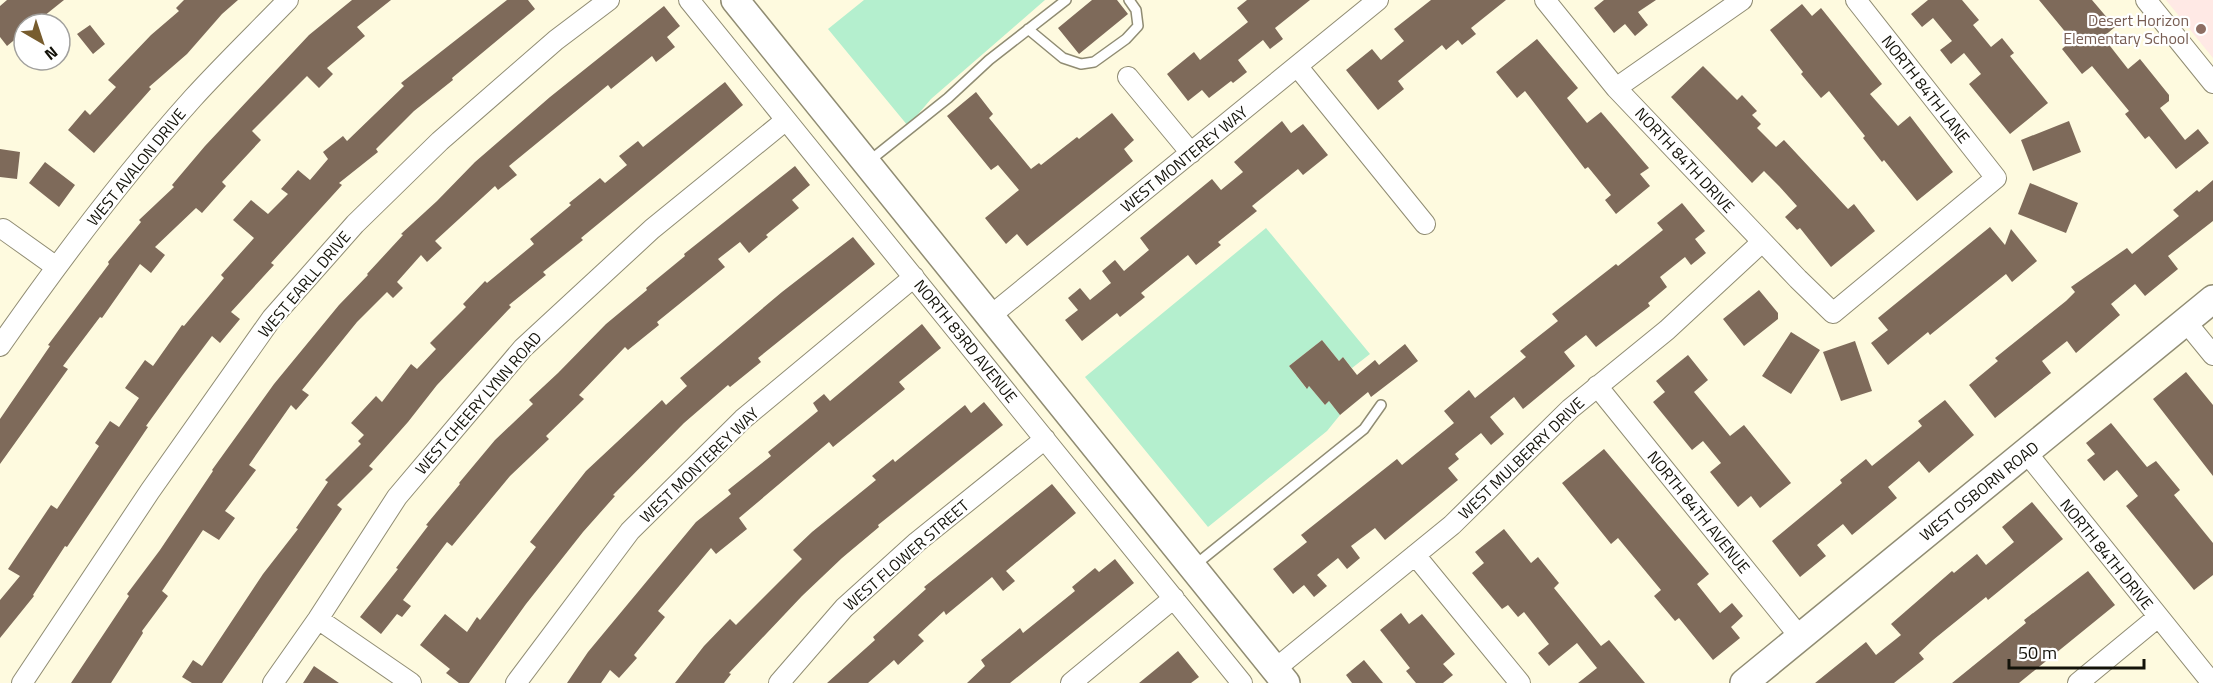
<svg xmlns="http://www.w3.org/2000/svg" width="2213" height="683" font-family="'Titillium Web',sans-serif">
<rect width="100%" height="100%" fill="#fefadf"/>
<path fill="#ffe9e5" d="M2166,0H2213V58Z"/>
<path fill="#b4efce" d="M864,0H1045L931,99L908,126L828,29Z
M1266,228L1370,354L1352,368L1343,357L1339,361L1322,340L1289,366L1306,388L1309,386L1325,405L1329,401L1340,415L1327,431L1208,527L1085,377Z"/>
<path fill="#7e6a5a" d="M7,0H64L34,24H24V32L7,46L0,37V6Z
M184,0H238L222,14L187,54L149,87L151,89L94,153L68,130L85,110L90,115L116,87L108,80L151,35L179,11L176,8Z
M352,0H391L357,27L365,36L327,68L333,74L319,88L307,76L252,131L261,140L222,182L226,186L202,213L196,208L155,247L165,255L151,273L140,264L102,318L100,317L63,366L68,369L0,464V419L50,346L48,345L109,264L108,262L141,222L139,220L174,187L172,185L205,146L309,35Z
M507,0H528L535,9L452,78L453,80L414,111L376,149L378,152L339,183L342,185L271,263L274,265L231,312L240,319L220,343L212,336L182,376L146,426L148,427L67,547L65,546L33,595L34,596L0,638V600L20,576L8,569L51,505L57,509L99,446L95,443L110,421L119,427L139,398L125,388L145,360L153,366L182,325L184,326L224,278L221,275L254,238L233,220L251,200L268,214L288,194L281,189L298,170L310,180L328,159L323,152L343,136L347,141L404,86L401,83Z
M1092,0H1117L1128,14L1079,54L1058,28Z
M1247,0H1310L1275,28L1283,39L1270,49L1263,40L1238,60L1247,72L1233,83L1231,81L1209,98L1202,90L1188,101L1167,74L1194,52L1200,60L1248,22L1237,8Z
M1431,0H1506L1471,28L1476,34L1462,45L1458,40L1446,50L1442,45L1398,81L1404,89L1378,110L1346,70L1372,49L1381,60L1404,41L1394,29Z
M1604,0H1656L1638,12L1648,25L1635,36L1625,24L1614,33L1594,8Z
M1928,0H1962L1979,20L1973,25L1991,47L2002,38L2014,53L2010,56L2048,103L2010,134L1969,84L1981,74L1964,53L1951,64L1940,50L1952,41L1933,18L1922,27L1911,14Z
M2039,0H2092L2115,27L2103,37L2128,69L2140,59L2169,95V101L2160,108L2185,140L2198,129L2209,143L2176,169L2149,136L2145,139L2125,114L2129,111L2092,66L2082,74L2062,49L2072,40Z
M1802,4L1812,16L1821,8L1882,84L1870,94L1898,126L1910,116L1953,172L1917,201L1884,160L1882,162L1863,138L1865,136L1829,91L1821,98L1801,74L1803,72L1770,30Z
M664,6L680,26L667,37L675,47L656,62L652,56L611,89L608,85L509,166L517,175L498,190L495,186L435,241L442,248L427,262L421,255L397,282L403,288L393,298L387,292L357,322L302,390L309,395L296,410L291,405L249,465L256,470L225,511L235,518L219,540L203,530L162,591L168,596L142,631L143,633L111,683H71L129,596L127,594L160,550L213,471L212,470L274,384L339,305L368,275L367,274L403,235L401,234L437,201L475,162L550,97Z
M90,25L105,44L93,54L77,34Z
M1537,39L1578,88L1567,98L1587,123L1601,112L1649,168L1640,174L1650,186L1616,214L1605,200L1611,195L1588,167L1585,169L1525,91L1517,98L1496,72Z
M1703,66L1737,100L1742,95L1757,111L1752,115L1761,124L1757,128L1776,147L1784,140L1848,209L1854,204L1875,231L1831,267L1800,228L1797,230L1785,217L1797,206L1779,186L1764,171L1752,183L1671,97Z
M725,82L743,105L581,238L583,240L543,272L546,275L509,305L511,307L437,385L408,422L369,466L373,469L337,505L342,509L222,683H192L182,677L193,660L202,666L263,574L298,529L296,528L328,482L325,480L361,444L358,441L364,435L351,423L376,396L382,402L411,364L417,369L436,349L430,343L466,307L463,304L485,281L487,283L534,244L530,239L571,205L569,203L600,178L605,183L627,165L619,156L638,141L643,147Z
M976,92L993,114L989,118L1031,169L1039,163L1041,165L1077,137L1079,139L1112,113L1134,140L1124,149L1133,161L1027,246L1017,234L1006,244L985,218L1019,190L998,165L991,170L947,116Z
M1282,121L1291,133L1303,124L1328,155L1303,175L1298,169L1252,206L1257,211L1218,242L1221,245L1196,265L1188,255L1141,293L1145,297L1120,317L1117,313L1082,341L1065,320L1078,310L1068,298L1080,288L1090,300L1111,283L1102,271L1115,260L1124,271L1149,250L1140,238L1212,179L1221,190L1243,172L1234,162Z
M2069,121L2081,152L2033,171L2021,140Z
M0,149L20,152L17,179L0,177Z
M45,162L75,185L59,207L29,183Z
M795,166L810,185L792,200L799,208L766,235L768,237L749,253L740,242L718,259L725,267L657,322L659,325L628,350L625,347L579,395L584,399L546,436L549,439L510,476L452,546L447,542L403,600L411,606L402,617L397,614L381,634L360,617L398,569L396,568L428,526L426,525L460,484L459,483L495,440L533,404L529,400L558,373L606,324L647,290L646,288L685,256L684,254Z
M2213,180V221L2168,256L2178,269L2145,296L2135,284L2111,304L2120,315L2076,353L2067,341L2042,361L2051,373L1995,418L1969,385L1998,361L1995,358L2066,301L2075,292L2071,287L2127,248L2132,254L2179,216L2173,210L2197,190L2199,192Z
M2030,183L2078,203L2066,233L2018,214Z
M1682,203L1705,231L1695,239L1706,253L1691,265L1685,257L1660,277L1667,287L1648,303L1650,306L1596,347L1586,335L1564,352L1575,366L1523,409L1514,397L1490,417L1504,434L1491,445L1481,433L1455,454L1459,459L1448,468L1458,480L1385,540L1375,528L1351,546L1360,558L1347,569L1338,558L1317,575L1327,586L1314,597L1304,585L1293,594L1273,569L1307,542L1301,535L1397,459L1402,465L1454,423L1444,411L1469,390L1475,398L1526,357L1520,351L1558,321L1552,314L1616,264L1618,266L1663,230L1657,223Z
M1990,227L2005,245L2011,229L2037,261L2012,282L2006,274L1930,335L1928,332L1888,365L1871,343L1888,330L1878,318Z
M853,237L875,264L758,358L761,362L730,387L728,385L684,423L613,495L615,496L583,532L526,604L469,683H459L446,673L450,669L420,645L445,614L467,632L477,617L480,620L536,547L530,542L586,471L662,400L666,405L687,386L680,378L782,292Z
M1759,290L1778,313V319L1744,346L1723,319Z
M922,324L941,348L899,382L905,389L833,447L829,442L739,518L747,529L716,554L711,548L658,611L665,617L634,655L637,658L619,678L610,670L601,683H567L588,652L696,522L731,494L728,490L771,456L768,452L818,411L813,403L824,394L830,401Z
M1791,332L1820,350L1791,394L1762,376Z
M1322,340L1339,361L1343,357L1357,375L1375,360L1379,365L1405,344L1418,361L1371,397L1368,392L1340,415L1329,401L1325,405L1309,386L1307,389L1289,366Z
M1855,341L1872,391L1841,401L1823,352Z
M1688,355L1708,380L1694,392L1730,436L1744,425L1791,483L1760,508L1751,496L1738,507L1710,472L1721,463L1703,441L1692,450L1653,402L1665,392L1656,381Z
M2186,372L2213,405V476L2153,399Z
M1945,400L1974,435L1929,473L1919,461L1888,487L1897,498L1852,535L1843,524L1817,545L1826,556L1800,577L1772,541L1842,483L1840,480L1866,459L1872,466L1922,426L1918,421Z
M984,402L1003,425L878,525L879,527L842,558L802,596L729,673L731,674L724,683H675L704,646L730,619L736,625L802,559L793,550L812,532L876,480L872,476L893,459L895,462L965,405L971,413Z
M2111,423L2147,467L2156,461L2180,490L2174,495L2213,543V575L2194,590L2126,506L2138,496L2117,470L2104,481L2087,460L2095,454L2086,443Z
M1604,449L1709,574L1697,584L1720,613L1732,603L1743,616L1731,627L1740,638L1713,660L1679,618L1675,621L1654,596L1661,590L1618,538L1611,544L1562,483Z
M1052,484L1076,513L1006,571L1015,581L1003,591L992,577L946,615L944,611L918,635L924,641L898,665L894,660L868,683H827L875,640L873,637L926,589L924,587Z
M2032,502L2063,539L1988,600L1986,597L1933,640L1919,653L1924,659L1894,683H1815L1866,642L1876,655L1901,635L1891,624L1952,571L1954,573L1977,554L1986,565L2014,542L2002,527Z
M1504,529L1531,563L1538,557L1559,583L1554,588L1601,646L1609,640L1645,683H1578L1597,668L1577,643L1549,666L1538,653L1549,644L1524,612L1518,617L1508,605L1502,609L1472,573L1484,563L1475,552Z
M1115,559L1134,583L1010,683H967L985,666L981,660L1020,628L1023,633L1075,591L1072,587L1095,568L1099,572Z
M2088,571L2115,605L2019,683H1952L2026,623L2024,620Z
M1401,613L1409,624L1422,614L1455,654L1443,664L1453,675L1443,683H1416L1406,671L1410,668L1380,630Z
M1178,651L1199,677L1191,683H1139Z
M1364,660L1383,683H1352L1346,675Z
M314,666L339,683H303Z"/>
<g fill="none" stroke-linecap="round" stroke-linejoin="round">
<g stroke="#908c73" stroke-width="12">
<path id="lane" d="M1028,29L1063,58L1081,64L1094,62L1126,39L1138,26L1136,10L1129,0
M868,162L948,98L989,60L1066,0
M1195,565L1364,429L1381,405"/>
</g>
<g stroke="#908c73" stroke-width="22">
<path id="street" d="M689,0L1242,683
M1545,0L1616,88L1798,279L1833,313L1996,178L1856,0
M2146,0L2213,83
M1297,66L1425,224
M1128,77L1191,153
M1616,88L1742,0
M3,229L55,266
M989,317L1378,0
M2186,322L2213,355
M0,346C60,260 123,176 193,98C223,65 256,33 288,0
M1597,386L1800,637
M2026,452L2212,683
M1415,555L1520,683
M318,619L411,683
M1275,669L1452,525L1570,409L1667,330L1762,242
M22,683L150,491L272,318L355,224L440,141L556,40L609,0
M273,683L318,619L397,497L523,348L652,229L786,120
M516,683L630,531L743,419L914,277
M779,683L844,608L917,542L1045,439
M1071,683L1174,598
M2078,683L2158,617"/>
</g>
<g stroke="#908c73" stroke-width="30">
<path id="secondary" d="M735,0L1286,683
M1744,683L2213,299"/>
</g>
<use href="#lane" stroke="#fff" stroke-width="9"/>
<use href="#street" stroke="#fff" stroke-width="20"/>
<use href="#secondary" stroke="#fff" stroke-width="27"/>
</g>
<circle fill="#8d6e63" stroke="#fff" stroke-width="2" cx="2201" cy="29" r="6"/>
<g text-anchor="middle" stroke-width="4.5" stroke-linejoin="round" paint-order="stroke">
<g font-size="16" fill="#785e54" stroke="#fff" text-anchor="end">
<text x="2189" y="26">Desert Horizon<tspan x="2189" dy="18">Elementary School</tspan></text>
</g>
<g font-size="16" fill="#131209" stroke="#fff">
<text transform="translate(1926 89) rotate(52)" y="6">NORTH 84TH LANE</text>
<text transform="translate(1184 159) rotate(-39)" y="6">WEST MONTEREY WAY</text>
<text transform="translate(1685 160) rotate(47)" y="6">NORTH 84TH DRIVE</text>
<text transform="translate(136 167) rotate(-51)" y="6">WEST AVALON DRIVE</text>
<text transform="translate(304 284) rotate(-50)" y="6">WEST EARLL DRIVE</text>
<text transform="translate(966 341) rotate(51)" y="6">NORTH 83RD AVENUE</text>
<text transform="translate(478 403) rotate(-49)" y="6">WEST CHEERY LYNN ROAD</text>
<text transform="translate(1521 458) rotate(-44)" y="6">WEST MULBERRY DRIVE</text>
<text transform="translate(699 465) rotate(-44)" y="6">WEST MONTEREY WAY</text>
<text transform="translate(1979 491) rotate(-39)" y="6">WEST OSBORN ROAD</text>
<text transform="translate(1699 512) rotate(51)" y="6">NORTH 84TH AVENUE</text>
<text transform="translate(2107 554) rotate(51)" y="6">NORTH 84TH DRIVE</text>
<text transform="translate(906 555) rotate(-41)" y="6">WEST FLOWER STREET</text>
</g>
</g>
<g transform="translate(42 42) rotate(141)"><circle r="28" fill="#ffffff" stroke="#a1a09d" stroke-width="1.5"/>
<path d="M0-4.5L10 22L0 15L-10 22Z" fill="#775c2e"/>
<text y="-9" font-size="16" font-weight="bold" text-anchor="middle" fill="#131209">N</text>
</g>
<path d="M2009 659v9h135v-9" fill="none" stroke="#131209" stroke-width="3"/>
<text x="2018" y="659" font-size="18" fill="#131209" stroke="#ffffff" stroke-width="4.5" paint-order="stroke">50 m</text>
</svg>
